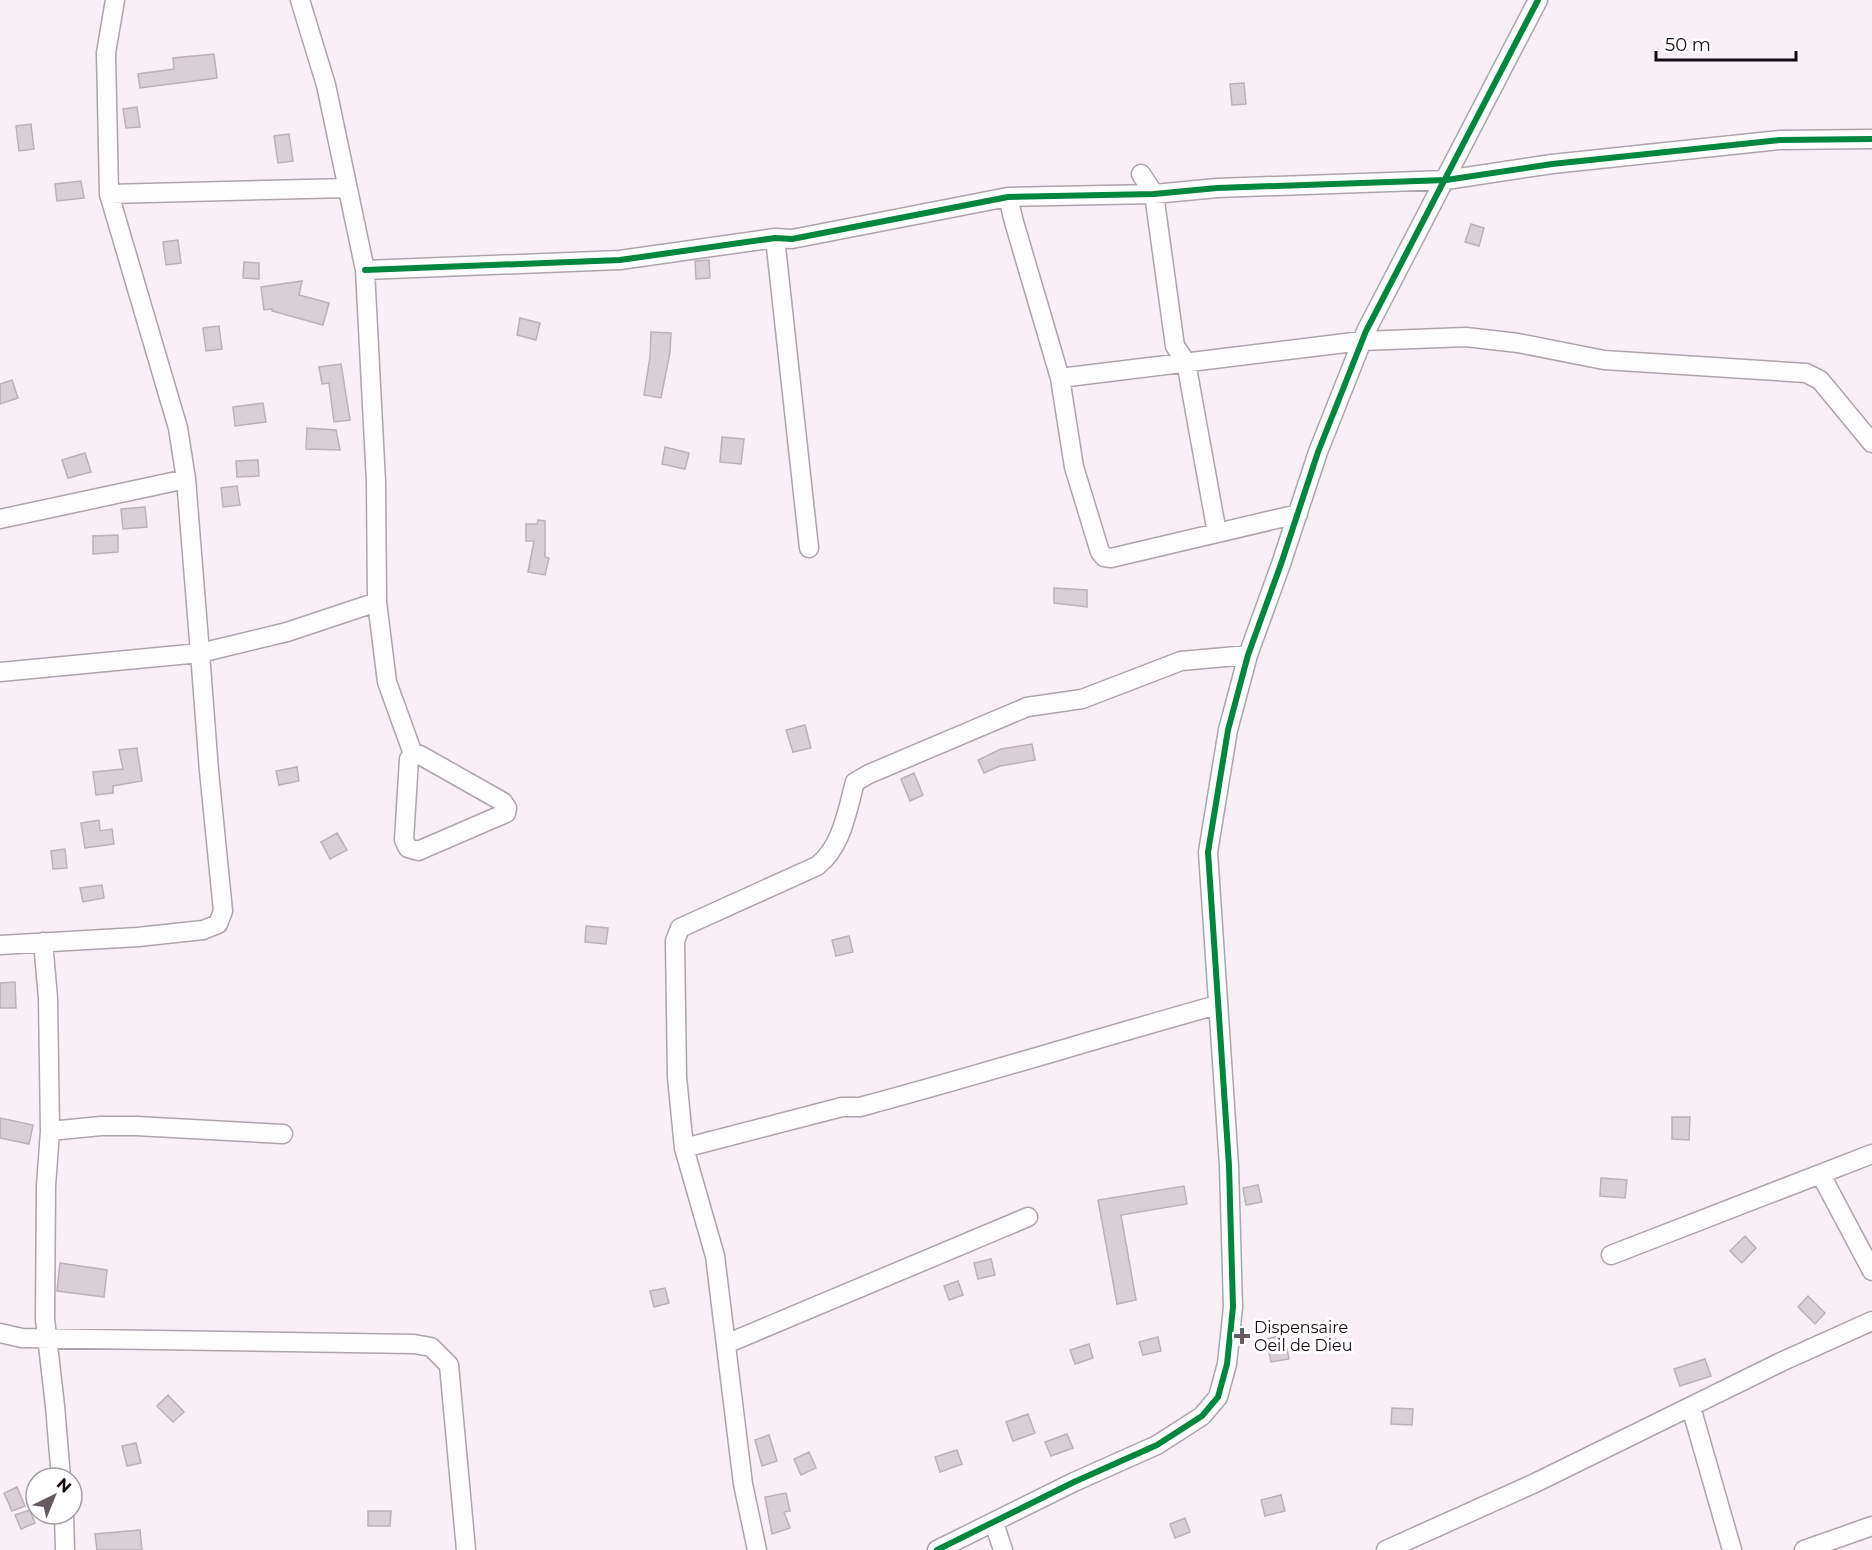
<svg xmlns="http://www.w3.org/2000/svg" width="1872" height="1550" font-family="Montserrat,sans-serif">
<rect width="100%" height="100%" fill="#f9eff7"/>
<path fill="#d9cfd7" stroke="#bbb1b9" stroke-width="1.5" d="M214,54L217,78L140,88L138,74L174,69L173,58Z
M1244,83L1246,104L1232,105L1230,84Z
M137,107L140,127L126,128L123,109Z
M31,124L34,149L19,151L16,126Z
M289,134L293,161L278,163L274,136Z
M81,181L84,198L57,201L55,184Z
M1471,224L1484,228L1479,246L1465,242Z
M178,240L181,263L166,265L163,242Z
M709,260L710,278L696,279L695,261Z
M244,262L259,263V279L243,278Z
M302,281L299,295L329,303L323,325L272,311V309L264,310L261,287Z
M520,318L540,323L536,340L517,335Z
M219,326L222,349L206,351L203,328Z
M651,332L671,333L670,352L661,398L644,395L650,357Z
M341,364L350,420L334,422L329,383L322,384L319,367Z
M12,380L18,398L0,404V384Z
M263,403L266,422L235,426L233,407Z
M307,428L336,430L340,450L306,449Z
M722,437L744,439L741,464L720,462Z
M665,447L689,453L685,469L662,464Z
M85,453L91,472L68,478L62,460Z
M258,460L259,476L237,477L236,461Z
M237,486L240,505L223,507L221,488Z
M145,507L147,527L123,529L121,509Z
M538,520L545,521V557L549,558L545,575L528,572L534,541H526V524H537Z
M118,535V552L93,554V536Z
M1054,588L1087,590V607L1054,603Z
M805,725L811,748L793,752L786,730Z
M1032,744L1035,760L1000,766L984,773L978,760L1001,749Z
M137,748L142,781L113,786V793L96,795L93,772L123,769L119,750Z
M297,767L299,781L279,785L276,771Z
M914,773L923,795L910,801L901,779Z
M99,820L100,831L112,829L114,844L85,848L81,823Z
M337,833L347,850L330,859L321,842Z
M65,849L67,868L53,869L51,851Z
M102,885L104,898L83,902L80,888Z
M586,926L608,928L606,944L585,942Z
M849,936L853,952L836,956L832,940Z
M15,982L16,1008H0V983Z
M1672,1117H1690L1689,1140L1672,1139Z
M0,1118L33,1125L29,1144L0,1138Z
M1601,1178L1627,1180L1625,1198L1600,1196Z
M1258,1185L1262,1202L1246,1205L1243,1188Z
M1184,1186L1187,1204L1121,1215L1136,1300L1117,1304L1098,1200Z
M1745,1236L1756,1248L1742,1263L1730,1251Z
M991,1259L995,1275L978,1279L974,1263Z
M60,1263L107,1270L104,1297L57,1291Z
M958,1281L963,1295L949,1300L944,1286Z
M665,1288L669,1303L654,1307L650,1291Z
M1808,1296L1825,1313L1815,1324L1798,1307Z
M1284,1335L1289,1359L1271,1362L1266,1339Z
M1158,1337L1161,1351L1143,1355L1139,1342Z
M1089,1344L1093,1358L1075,1364L1070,1350Z
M1705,1359L1711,1376L1680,1386L1674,1369Z
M168,1395L184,1412L173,1422L157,1406Z
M1392,1408L1413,1409L1412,1425L1391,1424Z
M1028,1414L1035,1433L1013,1441L1006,1422Z
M1067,1434L1073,1448L1051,1456L1045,1442Z
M769,1435L777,1461L762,1466L755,1440Z
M136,1443L141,1463L127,1466L122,1446Z
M957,1450L962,1464L940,1472L935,1457Z
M809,1452L816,1468L801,1475L794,1459Z
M17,1487L25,1506L12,1511L4,1493Z
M786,1493L790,1511L784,1512L790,1528L772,1534L765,1497Z
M1281,1495L1285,1511L1265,1516L1261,1500Z
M30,1510L35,1523L21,1529L15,1515Z
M368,1511H391L390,1526H368Z
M1185,1518L1190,1532L1175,1538L1170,1524Z
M140,1530L142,1550H97L95,1534Z"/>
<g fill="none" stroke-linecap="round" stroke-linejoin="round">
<g stroke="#aea4ac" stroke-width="21">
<path id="minor" d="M1141,174L1154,194L1175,346L1186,362L1217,533
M109,194L347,188
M1008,197L1014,222L1060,378L1074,467L1100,552L1104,557L1111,558L1298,514
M775,238L809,548
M365,270L620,260L775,238L792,239L1008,197L1154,194L1217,188L1446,180L1552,164L1780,140L1872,139
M1060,378L1362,341L1466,337L1518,343L1604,360L1806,373L1820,380L1872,443
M0,519L186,479
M377,602L387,682L413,754L409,759L404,840L408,848L418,851L506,813L507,808L503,802L420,755L413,754
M0,672L200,653L186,479L178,428L109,194L106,53L115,0
M43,942L48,998L50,1131L46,1186L45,1319L55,1406L61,1478
M0,945L138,937L203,930L218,924L223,911L209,771L200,653L287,632L377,602L376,482L365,270L326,85L300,0
M50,1131L101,1126H136L283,1134
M684,1148L842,1107H860C980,1075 1098,1038 1217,1005
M1821,1175L1872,1271
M1611,1255L1872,1154
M0,1333L22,1338L414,1344L431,1347L449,1365L466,1550
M726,1344L1028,1217
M1691,1407L1732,1550
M64,1514L65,1550
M994,1523L1003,1550
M757,1550L743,1484L715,1256L684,1148L677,1077L675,941L680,928L817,866C842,847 847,811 855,782L869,774L1027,707L1082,699L1181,661L1248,655
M937,1550L1074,1482L1157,1445L1202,1416L1218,1397L1227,1364L1233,1307L1229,1166L1208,852L1228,730L1248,655L1281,564L1318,452L1366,331L1538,0
M1386,1550L1535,1483L1781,1362L1872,1321
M1804,1550L1872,1526"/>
</g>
<use href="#minor" stroke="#fefdfe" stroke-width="18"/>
<g stroke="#fff" stroke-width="10">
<path id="cycleway" d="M365,270L620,260L775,238L792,239L1008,197L1154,194L1217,188L1446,180L1552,164L1780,140L1872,139
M937,1550L1074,1482L1157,1445L1202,1416L1218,1397L1227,1364L1233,1307L1229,1166L1208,852L1228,730L1248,655L1281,564L1318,452L1366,331L1538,0"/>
</g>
<use href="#cycleway" stroke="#00873e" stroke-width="6"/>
</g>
<path fill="#655b63" stroke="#fff" stroke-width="2" d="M1239 1327h6v6h6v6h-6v6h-6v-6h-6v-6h6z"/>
<g text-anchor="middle" stroke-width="6" stroke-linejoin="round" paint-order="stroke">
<g font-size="16" fill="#150b14" stroke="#fff" text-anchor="start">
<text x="1254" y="1333">Dispensaire<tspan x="1254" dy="18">Oeil de Dieu</tspan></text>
</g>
</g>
<g transform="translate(54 1496) rotate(43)"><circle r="28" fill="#ffffff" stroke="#a19da1" stroke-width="1.5"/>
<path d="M0-4.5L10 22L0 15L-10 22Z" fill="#655b63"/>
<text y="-9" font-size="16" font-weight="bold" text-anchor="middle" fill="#150b14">N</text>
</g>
<path d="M1656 51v9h140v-9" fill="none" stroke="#150b14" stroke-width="3"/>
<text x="1665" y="51" font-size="18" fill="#150b14" stroke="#ffffff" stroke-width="4.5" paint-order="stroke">50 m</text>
</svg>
